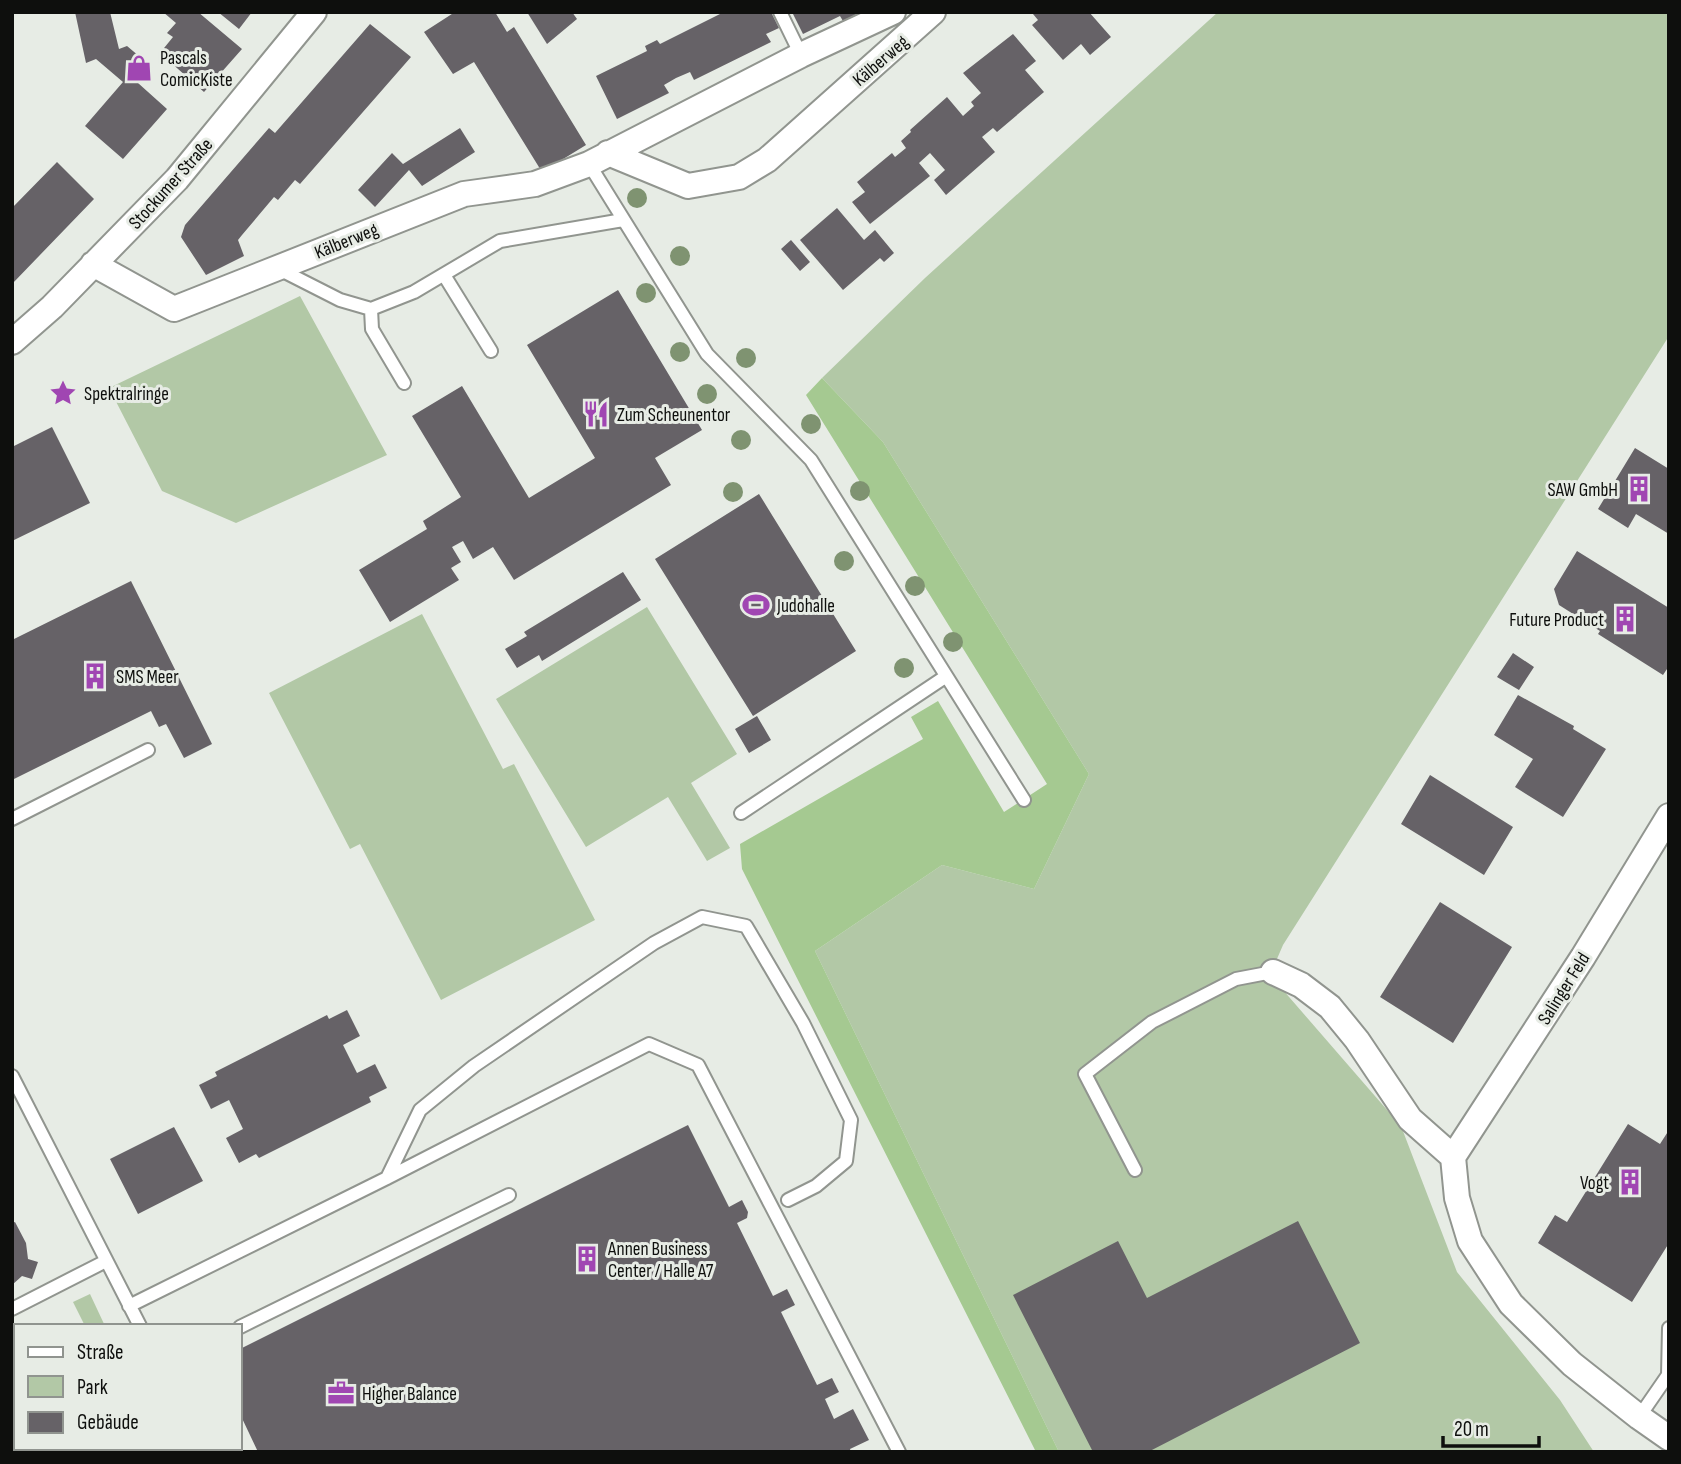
<svg xmlns="http://www.w3.org/2000/svg" width="1681" height="1464" font-family="'Sofia Sans Condensed',sans-serif">
<rect width="100%" height="100%" fill="#e7ece5"/>
<path fill="#b2c8a6" d="M1218,12H1669V336L1283,945L1270,975L1401,1126L1457,1272L1560,1400L1594,1452H1059L815,951L942,865L1034,889L1089,774L883,442L822,378L925,278Z
M300,296L387,455L236,523L162,491L109,388Z
M647,607L737,754L691,783L730,848L707,861L668,797L586,847L496,699Z
M422,614L503,769L514,764L595,920L441,1000L360,844L350,849L269,693Z
M90,1294L105,1326H85L73,1302Z"/>
<path fill="#a5c991" d="M822,378L883,442L1089,774L1034,889L942,865L815,951L1059,1452H1036L742,869L740,844L923,739L911,717L938,701L1004,812L1047,784L806,395Z"/>
<path fill="#666267" d="M75,12H110L119,49L127,46L152,67L138,83L167,109L123,159L85,126L123,82L96,59L86,63Z
M163,12H198L242,49L204,92L160,53L173,37L167,33L176,23Z
M218,12H252L239,29Z
M455,12H495L507,32L514,27L586,145L542,172L474,62L453,74L424,32Z
M527,12H572L577,19L547,44Z
M724,12H771L779,28L766,34L771,42L694,80L690,72L676,78L664,85L669,93L617,119L596,76L647,51L645,46L657,40L660,44Z
M792,12H861L843,21L840,16L803,34Z
M1034,12H1089L1111,37L1090,55L1081,44L1063,60L1032,25L1038,20L1033,14Z
M370,24L411,57L300,184L295,180L278,200L274,197L242,235L238,240L244,256L206,275L181,237L185,225L269,128L275,133Z
M1013,34L1036,61L1025,70L1044,92L997,132L993,128L982,137L995,152L946,195L934,180L945,170L930,153L919,163L930,176L870,224L852,202L865,192L857,182L892,153L895,157L906,148L901,141L911,132L910,130L947,97L963,116L974,106L971,102L981,93L963,73Z
M460,128L475,152L422,186L409,170L375,207L358,190L392,153L403,164Z
M57,162L94,199L12,284V208Z
M837,208L864,240L875,230L894,253L884,262L880,258L843,290L800,240Z
M791,240L810,262L800,271L781,249Z
M618,290L702,430L655,458L671,485L514,580L493,547L473,559L463,541L452,547L461,562L451,568L459,580L390,622L359,570L427,529L423,521L461,497L412,416L462,386L529,498L595,458L527,345Z
M52,427L90,503L12,541V447Z
M1635,448L1669,469V534L1636,514L1628,528L1598,509Z
M759,494L856,651L753,716L655,559Z
M1577,551L1669,608V666L1663,675L1598,634L1600,631L1559,605L1554,589Z
M623,572L641,600L542,661L539,655L517,668L505,649L527,636L524,632Z
M131,581L212,744L184,758L166,724L159,727L151,711L12,780V640Z
M1513,653L1534,667L1519,690L1497,677Z
M1518,695L1574,726L1573,729L1606,749L1563,817L1515,787L1533,759L1494,735Z
M757,716L771,740L749,753L735,729Z
M1430,775L1513,827L1484,875L1401,824Z
M1440,902L1512,947L1453,1043L1380,997Z
M347,1010L360,1036L343,1045L357,1073L375,1064L387,1088L369,1097L371,1102L259,1158L256,1154L239,1163L226,1138L243,1129L229,1100L211,1109L199,1085L217,1076L215,1072L327,1015L329,1019Z
M1628,1124L1660,1144L1669,1130V1243L1632,1302L1538,1243L1555,1215L1567,1222Z
M688,1125L729,1207L742,1200L748,1212L747,1218L737,1223L773,1296L787,1289L795,1305L781,1312L817,1385L832,1378L839,1392L825,1399L834,1419L853,1409L869,1440L850,1449L851,1452H258L240,1414V1349Z
M174,1127L203,1181L138,1214L110,1159Z
M1298,1221L1360,1343L1148,1452H1093L1013,1295L1118,1241L1147,1298Z
M15,1222L26,1243L28,1259L38,1262L32,1279L22,1276L12,1285V1223Z"/>
<g fill="none" stroke-linecap="round" stroke-linejoin="round">
<g stroke="#91958f" stroke-width="16">
<path id="service" d="M780,12L801,55
M589,164L707,354L811,460L1024,800
M277,268L340,300L371,309L414,292L500,241L623,220
M444,275L491,351
M371,309L372,329L404,383
M741,813L945,677
M12,819L148,750
M12,1076L140,1326
M1135,1170L1085,1074L1152,1022L1236,979L1273,972
M387,1178L420,1110L474,1066L654,943L702,917L746,926L803,1023L851,1120L846,1161L816,1186L788,1200
M129,1306L387,1178L649,1044L698,1065L899,1452
M12,1309L106,1261
M240,1327L509,1195
M1639,1417L1668,1375L1669,1328
M12,1443L16,1441
M202,1448L204,1452"/>
</g>
<g stroke="#91958f" stroke-width="28">
<path id="minor" d="M608,153L688,186L739,177L767,160L933,12
M93,264L174,309L464,194L535,184L589,164L801,55L893,12
M12,342L52,307L177,179L314,12
M1669,816L1583,957L1453,1157L1457,1198L1470,1241L1511,1304L1572,1364L1639,1417L1669,1438
M1273,972L1301,985L1330,1007L1357,1040L1410,1119L1453,1157"/>
</g>
<use href="#service" stroke="#fff" stroke-width="12"/>
<use href="#minor" stroke="#fff" stroke-width="24"/>
</g>
<g fill="#7f9371">
<circle cx="637" cy="198" r="10"/>
<circle cx="680" cy="256" r="10"/>
<circle cx="646" cy="293" r="10"/>
<circle cx="680" cy="352" r="10"/>
<circle cx="746" cy="358" r="10"/>
<circle cx="707" cy="394" r="10"/>
<circle cx="811" cy="424" r="10"/>
<circle cx="741" cy="440" r="10"/>
<circle cx="860" cy="491" r="10"/>
<circle cx="733" cy="492" r="10"/>
<circle cx="844" cy="561" r="10"/>
<circle cx="915" cy="586" r="10"/>
<circle cx="953" cy="642" r="10"/>
<circle cx="904" cy="668" r="10"/>
</g>
<defs>
<g id="shop-bare" transform="scale(2.1)"><path d="M-5-2.5h2.3a2.7 3.5 0 0 1 5.4 0H5L5.5 6h-11ZM-1.5-2.5h3a1.5 2.3 0 0 0-3 0Z" fill="#a046b2" stroke="#e7ece5" stroke-width="2.5" paint-order="stroke"/></g>
<g id="sight-bare" transform="scale(2.1)"><path d="M0-6L1.8-2.2L6-1.7L2.9 1.2L3.7 5.4L0 3.3L-3.7 5.4L-2.9 1.2L-6-1.7L-1.8-2.2Z" fill="#a046b2" stroke="#e7ece5" stroke-width="2.5" paint-order="stroke"/></g>
<g id="restaurant-bare" transform="scale(2.1)"><path d="M-5-6h1v4h1v-4h1v4h1v-4h1v5L-1.5 .5V6h-2V.5L-5-1ZM5-6V6H3V1.5H1.5Q1.5-4 5-6Z" fill="#a046b2" stroke="#e7ece5" stroke-width="2.5" paint-order="stroke"/></g>
<g id="building-bare" transform="scale(2.1)"><path d="M-4-6H4V6H1V3H-1V6H-4ZM-2.5-4.3h1.7v1.8h-1.7ZM.8-4.3h1.7v1.8H.8ZM-2.5-1h1.7V.8h-1.7ZM.8-1h1.7V.8H.8Z" fill="#a046b2" stroke="#e7ece5" stroke-width="2.5" paint-order="stroke"/></g>
<g id="stadium-bare" transform="scale(2.1)"><path d="M0-5a6.5 5 0 1 0 0 10a6.5 5 0 1 0 0-10ZM-3.5-1.8h7v3.6h-7Z" fill="#a046b2" stroke="#e7ece5" stroke-width="2.5" paint-order="stroke"/></g>
<g id="office-bare" transform="scale(2.1)"><path d="M-6-3h4V-5.5h4V-3h4V5H-6ZM-1-4.5V-3h2v-1.5ZM-6 0V1H6V0Z" fill="#a046b2" stroke="#e7ece5" stroke-width="2.5" paint-order="stroke"/></g>
</defs>
<g fill-rule="evenodd">
<use href="#shop-bare" x="139" y="68"/>
<use href="#sight-bare" x="63" y="393"/>
<use href="#restaurant-bare" x="596" y="414"/>
<use href="#building-bare" x="1639" y="489"/>
<use href="#stadium-bare" x="756" y="605"/>
<use href="#building-bare" x="1625" y="619"/>
<use href="#building-bare" x="95" y="676"/>
<use href="#building-bare" x="1630" y="1182"/>
<use href="#building-bare" x="587" y="1259"/>
<use href="#office-bare" x="341" y="1393"/>
</g>
<g text-anchor="middle" stroke-width="6" stroke-linejoin="round" paint-order="stroke">
<g font-size="19" fill="#0e0f0d" stroke="#e7ece5" text-anchor="start">
<text x="160" y="64">Pascals<tspan x="160" dy="22">ComicKiste</tspan></text>
<text x="84" y="400">Spektralringe</text>
<text x="617" y="421">Zum Scheunentor</text>
<text x="1618" y="496" text-anchor="end">SAW GmbH</text>
<text x="777" y="612">Judohalle</text>
<text x="1604" y="626" text-anchor="end">Future Product</text>
<text x="116" y="683">SMS Meer</text>
<text x="1609" y="1189" text-anchor="end">Vogt</text>
<text x="608" y="1255">Annen Business<tspan x="608" dy="22">Center / Halle A7</tspan></text>
<text x="362" y="1400">Higher Balance</text>
</g>
<g font-size="19" fill="#0e0f0d" stroke="#e7ece5">
<text transform="translate(880 60) rotate(-41)" y="7">Kälberweg</text>
<text transform="translate(170 183) rotate(-48)" y="7">Stockumer Straße</text>
<text transform="translate(346 240) rotate(-22)" y="7">Kälberweg</text>
<text transform="translate(1563 988) rotate(-58)" y="7">Salinger Feld</text>
</g>
</g>
<rect width="1681" height="1464" fill="none" stroke="#0e0f0d" stroke-width="28"/>
<rect x="14" y="1324" width="228" height="126" fill="#e7ece5" stroke="#90948f" stroke-width="2"/>
<rect x="28" y="1347" width="35" height="10" fill="#ffffff" stroke="#90948f" stroke-width="2"/>
<text x="77" y="1359" font-size="21" fill="#0e0f0d">Straße</text>
<rect x="28" y="1376" width="35" height="21" fill="#b2c8a6" stroke="#90948f" stroke-width="2"/>
<text x="77" y="1394" font-size="21" fill="#0e0f0d">Park</text>
<rect x="28" y="1412" width="35" height="21" fill="#666267" stroke="#90948f" stroke-width="2"/>
<text x="77" y="1429" font-size="21" fill="#0e0f0d">Gebäude</text>
<path d="M1443 1436v10h96v-10" fill="none" stroke="#0e0f0d" stroke-width="3.5"/>
<text x="1454" y="1436" font-size="21" fill="#0e0f0d" stroke="#e7ece5" stroke-width="5" paint-order="stroke">20 m</text>
</svg>
